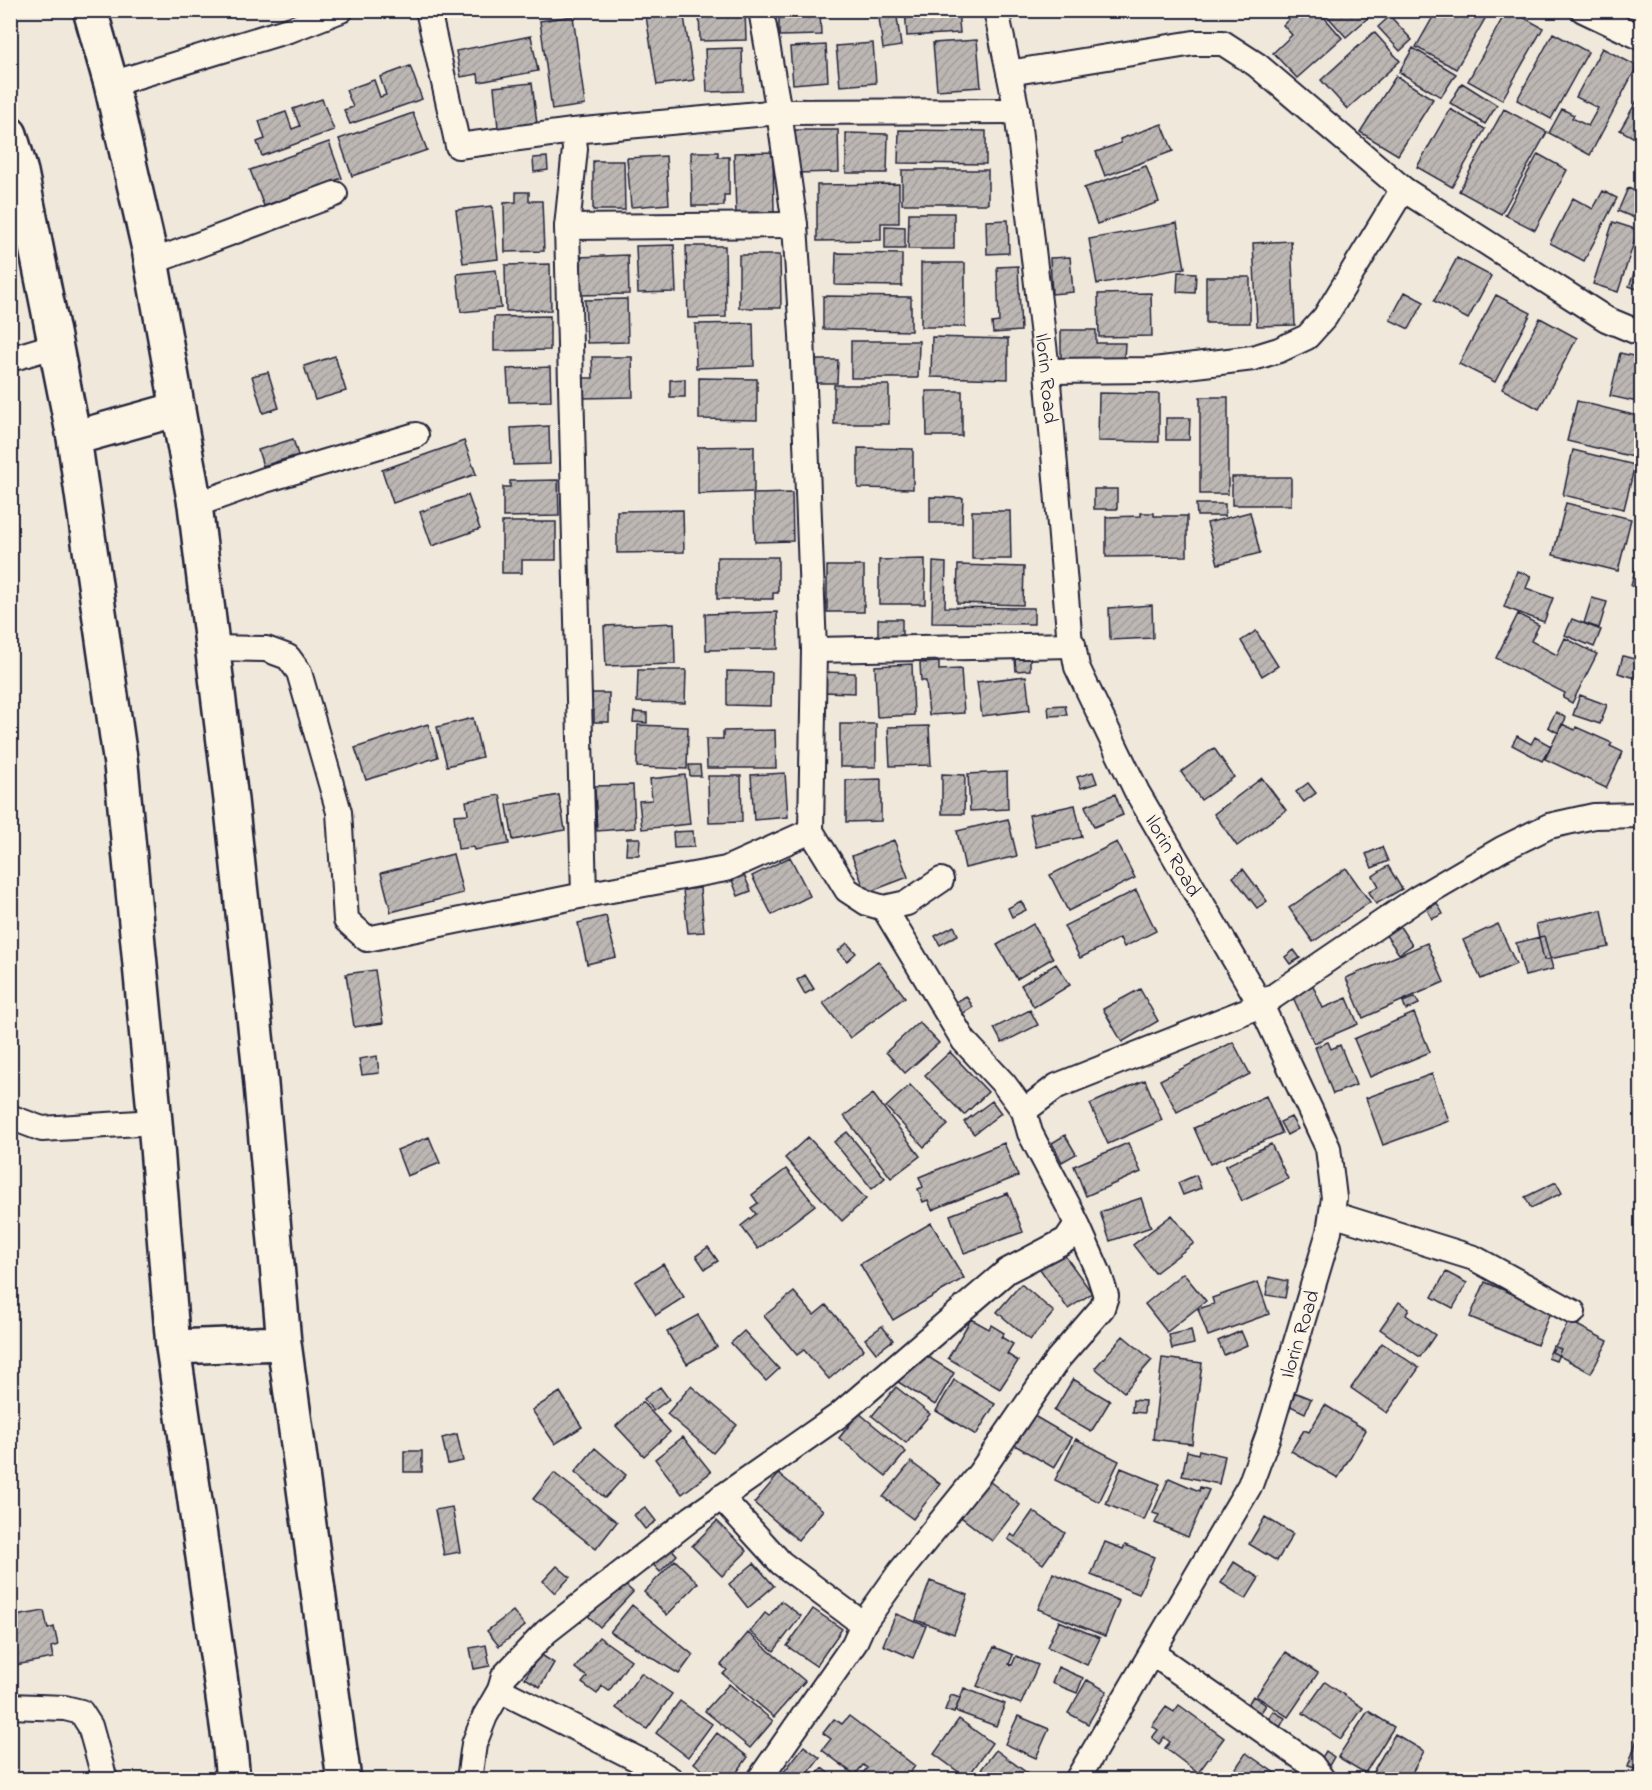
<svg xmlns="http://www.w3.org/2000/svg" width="1652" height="1790" font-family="'Indie Flower',sans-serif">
<defs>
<pattern id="building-hatch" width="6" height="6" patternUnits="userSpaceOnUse" patternTransform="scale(1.5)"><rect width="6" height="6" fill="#bcb7b3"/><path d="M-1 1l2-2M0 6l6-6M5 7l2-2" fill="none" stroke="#a19d9b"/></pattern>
</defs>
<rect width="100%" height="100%" fill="#efe8db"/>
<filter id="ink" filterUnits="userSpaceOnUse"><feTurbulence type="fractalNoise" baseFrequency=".0167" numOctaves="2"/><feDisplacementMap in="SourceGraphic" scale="12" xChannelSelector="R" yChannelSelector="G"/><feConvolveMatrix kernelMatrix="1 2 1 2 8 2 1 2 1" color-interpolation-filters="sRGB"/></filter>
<g filter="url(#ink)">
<path fill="url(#building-hatch)" stroke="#22223b" stroke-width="1.5" d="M645,10H683L694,80L657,85Z
M699,10H745L746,40L700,41Z
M779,10H820L821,35L779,36Z
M878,10H896L901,46L883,49Z
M905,10H958L960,33L907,36Z
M1298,10H1318L1342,38L1297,78L1273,53L1292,35L1283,25Z
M1322,10H1377L1346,37Z
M1437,10H1490L1456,69L1416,47Z
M1507,10H1510L1543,28L1502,100L1468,81Z
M573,16L585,105L552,110L540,21Z
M1390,16L1412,40L1400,51L1378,27Z
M1374,32L1400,61L1347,109L1321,80Z
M1553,33L1588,52L1551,119L1517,100Z
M531,36L538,71L479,82L478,74L461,77L456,51Z
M977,40L981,87L937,90L933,43Z
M873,43L876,83L840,86L836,46Z
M826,45L828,81L793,84L790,47Z
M742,48L743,91L707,92L705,49Z
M1413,48L1456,74L1441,97L1399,72Z
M1602,48L1637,66L1590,155L1549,133L1562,109L1574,115L1572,118L1588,126L1598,108L1576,97Z
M410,66L422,99L350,124L344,110L353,107L346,90L374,80L380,97L386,95L380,77Z
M1396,76L1433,99L1398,155L1360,132Z
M532,83L537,124L498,128L494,87Z
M1462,83L1497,105L1485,124L1450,103Z
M1642,92V142L1620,130Z
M322,99L334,130L262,156L257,142L265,139L259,121L286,112L292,129L300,126L293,109Z
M1450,109L1485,129L1452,187L1417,167Z
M1504,109L1547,132L1501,214L1459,191Z
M413,113L427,150L352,176L339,139Z
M1162,124L1173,151L1105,176L1096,152L1121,143L1120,139Z
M794,130H838L839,172L794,173Z
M899,130L986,131V164L898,163Z
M846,133L888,134L887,173H846Z
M329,142L342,178L264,206L250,170Z
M691,152H718V157H729V195H724V206H692Z
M773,152L774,213L736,214L734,153Z
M1538,154L1567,170L1535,230L1505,215Z
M666,156L669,204L631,207L627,158Z
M547,157L548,170L534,172L533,158Z
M593,161H624L625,210H593Z
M1146,166L1159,202L1097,224L1084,188Z
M902,170H988V204H902Z
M899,184V223H881V240L817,241V185Z
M1628,188L1642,194V221L1618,211Z
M1603,191L1617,198L1584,261L1550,243L1573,198L1593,209Z
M516,192H529V201H542L544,251L505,252L504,203L516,202Z
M492,206L498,259L463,263L456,210Z
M909,213H954V249H908Z
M1008,220L1009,253L987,254L986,221Z
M1613,222L1638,230L1618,292L1593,284Z
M1177,223L1185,268L1097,284L1089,239Z
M885,226L905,227V249H885Z
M1291,241L1295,325L1257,326L1253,243Z
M674,245L676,292L638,293L636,246Z
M686,246H725L726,317L688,318Z
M836,253L902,254V286L835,285Z
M1642,253V291L1629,286Z
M628,255L629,294L579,295L578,257Z
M739,255H780L781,308H739Z
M1070,257L1073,292L1052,294L1050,258Z
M1457,258L1491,276L1468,319L1434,301Z
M921,263H965V327H921Z
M550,264L551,310L506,311L505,265Z
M1018,266L1021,331L993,333L992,323L999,322L997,267Z
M496,270L501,308L461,312L457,274Z
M1178,272L1196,273L1195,293L1177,292Z
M1206,277H1250V323H1206Z
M1405,292L1424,302L1409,329L1390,320Z
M1151,293L1152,336L1099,337L1098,294Z
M1496,295L1531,313L1495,382L1459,364Z
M823,296L911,297V331L823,329Z
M627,299L628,342L587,343L585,300Z
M550,316V350L494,351V317Z
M1540,318L1577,338L1539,409L1502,389Z
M753,323L754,366L696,368L695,324Z
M1061,330H1096V343H1125L1124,359H1061Z
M932,337L1008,339V379L931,377Z
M851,341H919L918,378H851Z
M1620,353L1642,358V403L1610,396Z
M335,356L346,391L315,400L304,366Z
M592,357H632L633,397L582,398L581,378H593Z
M816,360H838L837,383H816Z
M550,367L551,401L509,402L507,369Z
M268,372L279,408L263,413L252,376Z
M699,378L757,379V420L699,419Z
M685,379V397H670V380Z
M834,385H889V424H834Z
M926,391H962V436H927Z
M1099,393L1159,394V442L1098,441Z
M1200,397H1228V494H1200Z
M1577,401L1642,417V459L1567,441Z
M1166,418H1190L1189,440H1166Z
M549,426L550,464L513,465L511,428Z
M293,439L298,455L263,466L258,450Z
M464,441L476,474L393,503L382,470Z
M754,446V492L698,494V447Z
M858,448L913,449V489L858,488Z
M1573,450L1635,465L1624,509L1563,495Z
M1232,477H1291V505H1232Z
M558,480L559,516L503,517V487H510V481Z
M1094,489H1117V509H1094Z
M792,493L793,541L755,542L753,494Z
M468,495L480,529L432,546L420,512Z
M930,497L963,498L962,523H930Z
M1566,503L1631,519L1618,571L1553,555Z
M1196,504H1225V516H1197Z
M683,510L684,552L617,553V511Z
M972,511H1010L1011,559H972Z
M1250,512L1260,553L1218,564L1207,523Z
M1141,513H1154V516H1187V556L1106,557V517L1141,516Z
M502,522H556V560H522V573H502Z
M1639,554L1642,555V589L1631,586Z
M717,557H778V593H773V599H717Z
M925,559V604H879V560Z
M933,562L946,563L945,607L1034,608V624L932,623Z
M958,565L1024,567L1023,605L957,603Z
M827,566H864V612H827Z
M1517,571L1531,576L1526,588L1553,598L1544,622L1504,607Z
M1592,598L1607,602L1599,628L1584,623Z
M1152,605L1153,638L1110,640L1109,608Z
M777,612L778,649L706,650L705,614Z
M1518,614L1539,625L1531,641L1557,655L1565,638L1597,654L1572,703L1563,698L1565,693L1496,658Z
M878,619H902V638L878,639Z
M1572,619L1601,630L1594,647L1565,635Z
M674,623L675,664L606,666L604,626Z
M1256,631L1278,666L1262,676L1241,641Z
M1623,656L1642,661L1639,679L1618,673Z
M1015,659H1030V670L1016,671Z
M939,662V670L961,669L964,713L929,715L926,681H921L920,663Z
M912,664L914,715L877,717L875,666Z
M638,670H686L685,703L637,702Z
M727,671L772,672L771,706L727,705Z
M822,672L855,673V693L821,692Z
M1026,676L1030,710L982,716L977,682Z
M585,693H609V722H594V710H585Z
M1580,695L1607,705L1600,724L1573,715Z
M1065,705L1067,715L1049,716L1048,706Z
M634,712L647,713V723L633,722Z
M1556,712L1566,718L1558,733L1548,727Z
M473,718L482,757L447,766L437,727Z
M428,724L438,757L366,780L355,748Z
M840,724H876V767H840Z
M1562,724L1575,730L1576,727L1612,743L1610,746L1623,752L1606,788L1545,759Z
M638,725L688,727L687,769L637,767Z
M929,726L931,765L890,766L888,727Z
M775,730L776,768H707L706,739H723V731Z
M1517,736L1531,744L1535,737L1551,746L1542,761L1512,745Z
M1214,748L1234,777L1201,800L1181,772Z
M689,765H700L701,776H690Z
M1007,772L1008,809L970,811L968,774Z
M1093,772L1097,783L1081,788L1077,777Z
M785,773L788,817L754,820L751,775Z
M942,774L965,775L964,814H942Z
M685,775L690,824L642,829L639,801L652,800L650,779Z
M708,776H741L742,822L709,823Z
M1262,778L1286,810L1237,846L1214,814Z
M881,779V821L846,822V780Z
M1308,783L1316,793L1304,802L1296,792Z
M633,785L635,828L597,831L595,786Z
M1115,794L1123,815L1094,827L1085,806Z
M500,795L509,844L474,850L473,847L458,849L454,815L468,814L466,801Z
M559,795L565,830L513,840L507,805Z
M1075,805L1082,837L1036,847L1029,815Z
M1008,819L1017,856L965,868L957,831Z
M693,831L694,847L674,848L673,832Z
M627,838H640L639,855H626Z
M894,840L908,877L866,893L852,856Z
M1117,842L1135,878L1068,911L1050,875Z
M1382,847L1388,861L1372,868L1366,854Z
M453,854L463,893L391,912L381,873Z
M790,857L810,896L772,915L752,876Z
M1388,866L1402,889L1376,904L1369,892L1379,886L1373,876Z
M1346,868L1370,902L1313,942L1289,908Z
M1243,869L1267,901L1257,908L1233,877Z
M744,875L751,891L738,896L732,880Z
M700,888L704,932L688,933L683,890Z
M1136,890L1156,931L1124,947L1120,938L1080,958L1064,926Z
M1021,901L1026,910L1012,917L1008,908Z
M1437,903L1443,914L1432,919L1427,909Z
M1602,910L1609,947L1544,960L1536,924Z
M606,916L616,957L587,964L578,923Z
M1033,924L1053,958L1017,979L997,945Z
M1498,924L1516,964L1481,979L1463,940Z
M1399,925L1412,945L1399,954L1385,934Z
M954,926L958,935L940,945L935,936Z
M1544,936L1553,969L1525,976L1516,943Z
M847,943L856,953L847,961L838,951Z
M1427,943L1444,982L1363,1018L1346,978Z
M1294,950L1300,958L1290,964L1285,957Z
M878,961L905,997L850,1038L823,1003Z
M1056,964L1070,985L1034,1007L1021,985Z
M375,970L383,1023L354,1027L346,974Z
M805,975L814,989L805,994L797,980Z
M1312,984L1323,1008L1347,998L1358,1024L1314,1043L1291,993Z
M1140,989L1158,1021L1122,1042L1103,1009Z
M966,996L973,1007L962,1014L954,1003Z
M1415,997L1419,1004L1406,1010L1403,1002Z
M1030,1010L1038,1025L1002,1043L994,1028Z
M1414,1013L1430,1052L1370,1077L1354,1039Z
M919,1022L939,1043L905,1073L886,1052Z
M1233,1042L1250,1074L1177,1112L1160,1080Z
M1328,1042L1331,1049L1340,1045L1356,1085L1333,1094L1315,1047Z
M950,1052L988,1092L964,1115L925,1075Z
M377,1056L379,1073L362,1075L359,1059Z
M1432,1074L1449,1121L1383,1145L1366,1098Z
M1145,1080L1162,1120L1108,1144L1090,1104Z
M910,1085L948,1125L924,1147L886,1107Z
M873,1094L920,1156L891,1178L844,1116Z
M1266,1096L1282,1133L1210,1164L1194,1128Z
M992,1101L1001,1113L974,1134L964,1122Z
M1291,1117L1298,1129L1287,1135L1280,1122Z
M847,1132L885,1178L872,1189L834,1142Z
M1065,1135L1076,1154L1062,1162L1052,1143Z
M429,1137L440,1163L407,1176L397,1150Z
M808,1137L866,1199L842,1221L785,1158Z
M1004,1143L1018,1176L932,1210L928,1200L923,1202L918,1189L923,1187L919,1177Z
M1128,1143L1141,1172L1086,1196L1074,1166Z
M1271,1144L1288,1179L1242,1201L1225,1166Z
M786,1169L815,1205L758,1249L741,1226L756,1214L751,1208L758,1203L752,1195Z
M1196,1175L1201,1188L1183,1195L1178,1183Z
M1556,1182L1562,1193L1531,1208L1525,1197Z
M1008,1193L1023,1232L964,1253L950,1215Z
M1141,1198L1151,1227L1110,1241L1100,1212Z
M1172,1215L1194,1243L1155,1273L1133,1245Z
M931,1223L964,1278L893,1320L860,1264Z
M708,1247L718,1261L705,1269L696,1256Z
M1063,1253L1092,1293L1068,1309L1040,1269Z
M663,1264L684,1297L656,1315L635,1282Z
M1446,1272L1467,1283L1453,1308L1432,1297Z
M1183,1273L1206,1301L1167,1332L1145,1304Z
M1269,1277L1288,1281L1285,1298L1266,1295Z
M1258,1282L1269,1314L1208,1336L1198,1309L1214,1304L1212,1298Z
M1485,1282L1551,1310L1537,1345L1470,1317Z
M1021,1284L1054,1312L1030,1340L997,1312Z
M794,1292L814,1315L826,1305L864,1349L829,1379L804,1350L797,1355L764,1316Z
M1399,1302L1409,1309L1406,1315L1435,1335L1420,1357L1380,1329Z
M698,1315L717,1347L687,1364L667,1332Z
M971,1319L989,1329L991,1325L1004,1333L1001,1337L1013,1344L1007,1354L1018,1361L1000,1389L948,1358Z
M1569,1321L1608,1341L1591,1373L1552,1352Z
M882,1326L893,1340L876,1353L865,1339Z
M1191,1330L1194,1344L1172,1349L1169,1335Z
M744,1331L779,1369L766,1381L731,1343Z
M1241,1331L1247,1345L1224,1355L1218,1341Z
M1123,1336L1152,1360L1124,1392L1095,1368Z
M1382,1343L1419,1368L1387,1413L1351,1388Z
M1553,1346L1561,1349L1556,1361L1548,1358Z
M917,1350L954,1373L935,1405L898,1382Z
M1162,1358L1202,1363L1192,1444L1153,1439Z
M1073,1379L1110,1401L1091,1432L1054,1411Z
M954,1380L995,1404L976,1435L936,1411Z
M691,1386L737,1425L713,1453L667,1414Z
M660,1387L669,1399L653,1411L644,1399Z
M896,1387L930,1414L906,1443L872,1416Z
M560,1392L582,1427L555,1444L532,1410Z
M1294,1392L1311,1399L1305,1413L1288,1405Z
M1133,1400L1145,1401L1144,1413L1132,1412Z
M642,1402L670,1432L644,1456L616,1426Z
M1325,1405L1366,1430L1338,1478L1291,1451L1304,1430L1309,1432Z
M859,1413L906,1452L886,1476L839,1438Z
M1029,1413L1072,1438L1054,1468L1011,1443Z
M457,1434L463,1461L448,1464L442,1438Z
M683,1437L711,1472L682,1494L655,1459Z
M1076,1439L1119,1461L1099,1502L1055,1480Z
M595,1448L626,1475L605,1498L575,1472Z
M1199,1450L1225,1456L1219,1484L1182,1476L1187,1451L1198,1454Z
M404,1451H422V1472H404Z
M911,1462L940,1484L913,1519L883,1497Z
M1121,1468L1160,1484L1144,1520L1106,1504Z
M554,1473L617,1522L596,1549L533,1499Z
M779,1474L823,1510L798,1540L754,1503Z
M1169,1478L1199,1491L1200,1487L1209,1490L1188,1537L1155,1523L1159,1515L1153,1513Z
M989,1481L1020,1505L992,1541L961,1517Z
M452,1507L460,1552L444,1555L435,1510Z
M645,1507L656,1521L645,1529L634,1515Z
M1033,1511L1065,1533L1043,1564L1008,1539L1011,1534L1015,1537Z
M1265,1517L1293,1534L1277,1561L1249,1544Z
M717,1521L747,1551L722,1576L692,1546Z
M1105,1542L1123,1549L1125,1545L1154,1557L1139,1594L1091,1575Z
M666,1543L677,1555L660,1572L648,1559Z
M675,1560L698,1583L667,1615L644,1592Z
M1234,1562L1259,1578L1246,1599L1221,1583Z
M754,1563L774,1586L748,1608L729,1584Z
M557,1566L570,1577L555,1593L543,1581Z
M1053,1573L1119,1601L1105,1636L1038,1609Z
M930,1581L968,1595L954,1634L916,1620Z
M622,1582L633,1592L600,1627L588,1616Z
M781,1601L801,1616L774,1651L750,1632L765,1613L769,1616Z
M632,1605L693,1655L679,1674L610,1632Z
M813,1609L842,1629L816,1666L787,1646Z
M44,1611L48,1629L54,1627L58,1645L51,1647L53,1658L10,1666V1617Z
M513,1611L525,1626L499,1646L487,1631Z
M896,1614L926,1626L913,1658L883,1645Z
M1059,1621L1100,1638L1087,1665L1047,1647Z
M748,1633L805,1681L774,1717L723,1674L727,1670L721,1665Z
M599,1637L631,1660L609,1691L602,1686L597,1694L582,1683L587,1677L575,1668Z
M486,1645L490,1666L474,1669L470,1648Z
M994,1647L1013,1655L1009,1664L1012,1665L1016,1656L1038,1665L1021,1704L977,1686Z
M1286,1652L1318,1673L1288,1717L1256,1696Z
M540,1654L554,1663L540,1687L525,1678Z
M1058,1667L1083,1678L1077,1693L1052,1683Z
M641,1673L672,1694L647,1729L616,1708Z
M1087,1680L1107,1691L1088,1724L1068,1713Z
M1325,1682L1363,1708L1341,1739L1303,1713Z
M729,1684L773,1721L750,1748L705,1711Z
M964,1688L1005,1704L996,1726L955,1711Z
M951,1695L960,1698L954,1713L945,1710Z
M1253,1696L1266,1705L1260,1714L1247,1706Z
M680,1701L712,1724L688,1757L656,1733Z
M1179,1705L1224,1738L1198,1773L1165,1748L1170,1742L1164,1737L1159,1744L1152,1738L1158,1730L1152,1726L1166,1707L1174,1712Z
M1273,1711L1285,1718L1279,1729L1267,1723Z
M1368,1711L1394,1727L1365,1773L1338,1757Z
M849,1716L915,1766L905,1780H861L859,1778L867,1768L863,1765L855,1775L822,1750L831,1739L823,1733L834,1719L842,1724Z
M1018,1716L1049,1729L1036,1758L1005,1744Z
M959,1719L992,1743L967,1778L934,1754Z
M1640,1730H1642V1771L1628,1767Z
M717,1733L748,1757L731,1780H715L694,1763Z
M1395,1734L1424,1751L1408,1780H1368Z
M804,1746L820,1758L803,1780H780L779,1778Z
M996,1750L1027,1773L1022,1780H973Z
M1326,1751L1334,1757L1327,1769L1318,1764Z
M1246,1753L1285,1780H1228Z
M822,1768L837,1780H812Z"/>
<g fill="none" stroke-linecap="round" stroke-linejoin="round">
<g stroke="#22223b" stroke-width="28">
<g id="minor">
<path d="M428,10L458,146L573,131L779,112L1017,111"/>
<path d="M761,10L779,112L795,225L802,335L814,650L811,831L847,890L867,903L884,908L907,903L941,880"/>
<path id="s1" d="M996,10L1017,111L1047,371L1070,644L1073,645L1077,667L1137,792L1261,1005L1328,1148L1334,1198L1329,1232L1268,1436L1250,1485L1077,1780"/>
<path d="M1583,10L1642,38"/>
<path d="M1009,73L1194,43H1223L1257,65L1403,189L1606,319L1642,334"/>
<path d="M111,84L292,29L341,10"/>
<path d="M573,131L575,149L567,227L584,895"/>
<path d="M567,227L795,225"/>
<path d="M152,262L335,194"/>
<path d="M10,359L57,345"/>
<path d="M1047,371L1154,370L1253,358L1279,350L1307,337L1325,317L1403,189"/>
<path d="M195,505L265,480L416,435"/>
<path d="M213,648L266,649L288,657L299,672L339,812L346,920L367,939L584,895L726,869L811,831"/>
<path d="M814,650L1073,645"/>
<path d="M1024,1111L1057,1086L1261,1005L1418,898L1502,849L1549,826L1594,816L1642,815"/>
<path d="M10,1117L42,1129L155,1122"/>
<path d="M1332,1214L1474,1258L1573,1312"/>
<path d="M721,1497L781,1563L863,1624"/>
<path d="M1152,1653L1312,1765L1323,1780"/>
<path d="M500,1690L645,1763L672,1780"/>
<path d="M10,1706L65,1708L81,1712L90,1726L105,1780"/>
<path d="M469,1780L474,1744L485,1716L500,1690L504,1676L546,1632L692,1518L838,1416L1007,1271L1066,1240L1077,1224"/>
<path d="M759,1780L854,1644L863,1624L900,1572L980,1473L1058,1359L1102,1308L1106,1296L1099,1274L1071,1211L1030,1133L1024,1111L1004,1084L964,1041L884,908"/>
</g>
</g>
<g stroke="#22223b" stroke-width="38">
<path id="motorway" d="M90,10L111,84L149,249L195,505L231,800L260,1073L284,1343L344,1780
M10,134L21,172L74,438L121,765L155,1122L173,1347L229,1739L233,1780
M74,438L178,409
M173,1347L284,1343"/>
</g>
<use href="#minor" stroke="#fcf5e5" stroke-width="24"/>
<use href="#motorway" stroke="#fcf5e5" stroke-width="33"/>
</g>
</g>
<g text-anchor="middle" stroke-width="5" stroke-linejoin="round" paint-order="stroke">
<g font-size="21" fill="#22223b" stroke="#fcf5e5">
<text dy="7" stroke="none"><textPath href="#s1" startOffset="372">Ilorin Road</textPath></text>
<text dy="7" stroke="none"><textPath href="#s1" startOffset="876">Ilorin Road</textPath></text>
<text transform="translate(1299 1334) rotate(-73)" y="7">Ilorin Road</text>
</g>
</g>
<rect width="1652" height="1790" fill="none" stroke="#fcf5e5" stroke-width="36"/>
<rect x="18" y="18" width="1616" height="1754" fill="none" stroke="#22223b" stroke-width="2" filter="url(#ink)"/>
</svg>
